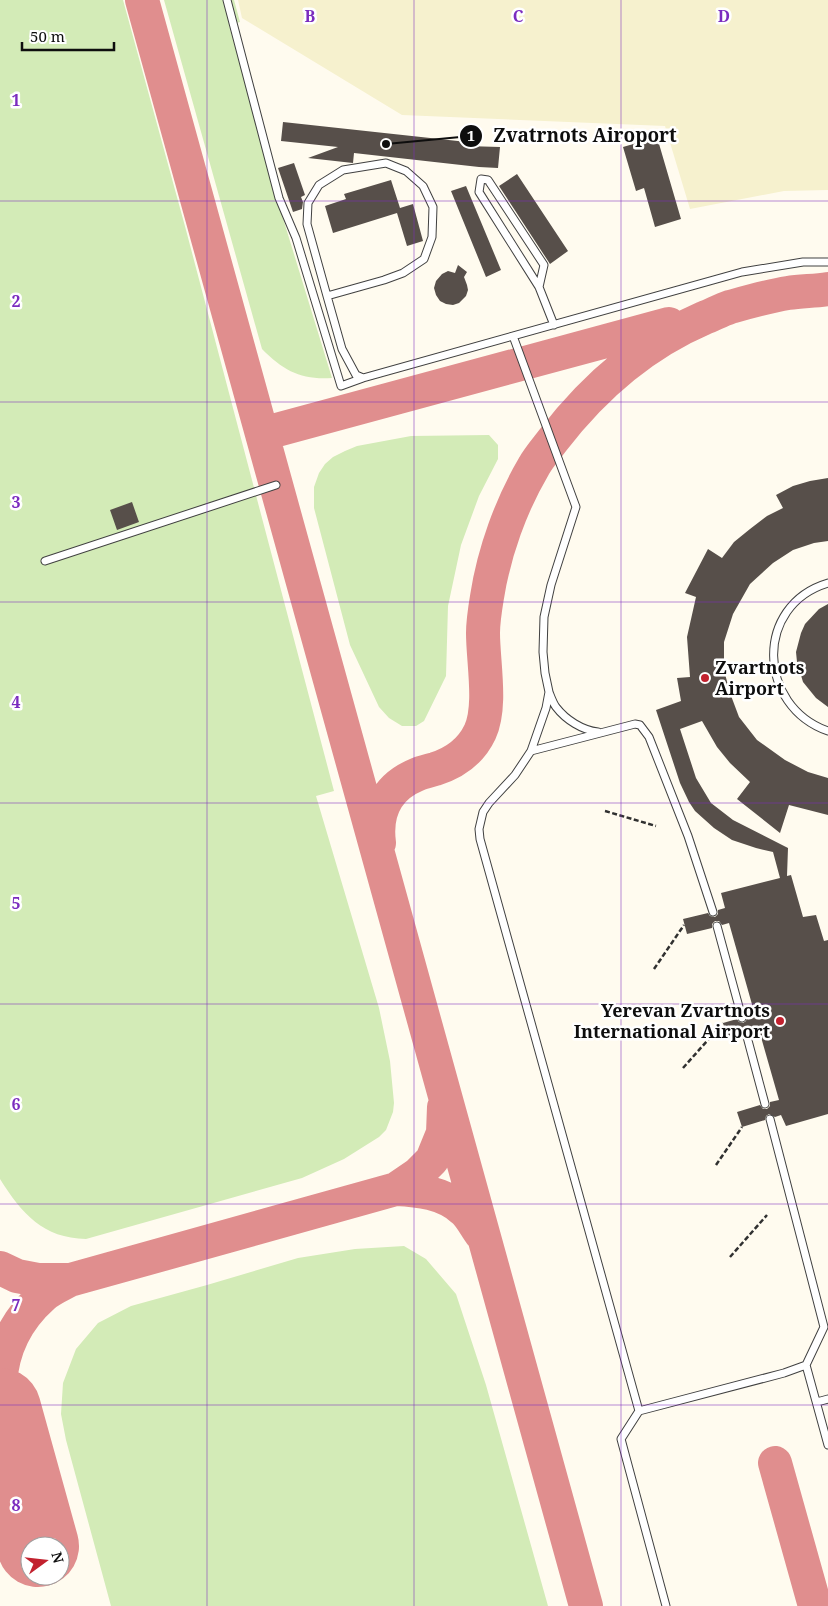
<svg xmlns="http://www.w3.org/2000/svg" width="828" height="1606" font-family="'Noto Serif',serif">
<rect width="100%" height="100%" fill="#fffbef"/>
<path fill="#f6f1ce" d="M238,0H828V190L784,191L690,209L665,126L402,115L242,18Z"/>
<path fill="#d3ebb7" d="M0,0H123L186,230L334,791L316,796L379,1008L390,1061L394,1103L393,1112L386,1130L379,1137L344,1159L302,1178L86,1239C43,1238 22,1214 0,1179Z
M164,0H234L240,22L229,25L278,202L332,378C301,380 284,371 262,349Z
M489,435L498,445V459L479,496L461,545L448,606L446,676L424,721L416,726H402L389,718L379,707L350,645L314,508V487L319,473L325,464L333,457L345,451L357,446L411,436Z
M404,1246L426,1259L456,1294L486,1385L548,1606H111L66,1440L61,1414L63,1383L76,1349L98,1323L131,1306L207,1285L298,1258L355,1249Z"/>
<g fill="none" stroke-linecap="round" stroke-linejoin="round">
<path stroke="#e08e8e" stroke-width="34" d="M142,0L586,1606
M262,434L669,324
M379,843C375,812 387,787 416,775C422,772 428,771 435,769C454,763 471,751 480,732C492,706 483,662 483,633C483,621 485,609 487,597C494,552 511,505 534,466C539,457 547,448 553,440C593,388 643,344 704,318C712,315 721,310 730,307C748,302 769,296 788,293C801,291 815,291 828,289
M444,1107L443,1133L432,1160L418,1174L396,1189C419,1190 444,1193 462,1209C470,1215 475,1226 481,1234
M0,1268L17,1276L38,1280H70L396,1189
M0,1384C2,1349 17,1319 43,1296C51,1289 61,1285 70,1280
M0,1400L4,1424
M775,1463L815,1606"/>
<path stroke="#e08e8e" stroke-width="82" d="M0,1409L38,1546"/>
</g>
<path fill="#574f4a" d="M283,122L467,142L466,146L500,147L498,168L479,167L354,153L353,163L308,158L338,147L281,141Z
M657,137L681,219L655,227L644,188L636,191L623,147Z
M294,163L305,195L301,197L303,202L302,209L293,212L278,168Z
M517,174L568,251L550,264L499,186Z
M391,180L400,208L413,204L423,241L407,246L397,213L333,233L325,206L346,199L344,194Z
M466,186L501,270L486,277L451,191Z
M458,265L467,272L464,277L467,285L468,290L466,296L459,303L453,305L446,304L440,301L436,295L434,288L436,281L442,274L448,271L455,273Z
M828,478V541L814,543L793,550L773,563L750,584L733,614L724,642V670L730,693L739,717L757,740L785,760L808,772L828,778V815L789,805L780,833L737,799L750,782L730,763L717,747L702,721L680,729L696,778L711,803L733,820L788,848L787,876L791,875L803,917L816,915L824,941L828,940V1114L786,1126L781,1115L775,1117L769,1114L766,1116L765,1120L742,1127L737,1112L760,1105L763,1109H767L770,1106V1102L779,1100L759,1030L751,1032L749,1029L745,1028L742,1030L741,1034L727,1038L723,1023L737,1019L739,1022L743,1023L746,1021L747,1017L755,1015L729,923L722,925L719,921H715L712,924V928L687,934L683,919L708,913L710,916L715,917L718,914V910L725,908L721,893L780,878L773,852L756,848L732,840L714,828L695,811L689,802L680,783L656,710L681,701L677,678L690,677L687,637L696,597L685,593L708,549L722,558L734,542L750,529L767,516L783,508L776,495L793,486L810,481Z
M132,502L139,522L117,530L110,510Z
M828,604V707L816,698L803,682L797,662L796,652L801,633L805,624L819,609Z"/>
<g fill="none" stroke-linecap="round" stroke-linejoin="round">
<g stroke="#414141" stroke-width="9">
<path id="service" d="M227,0L279,198L296,238L341,386L363,378
M539,287L544,265L488,180L481,179L479,192L539,287L554,325
M327,296L384,280L403,273L424,259L432,237L433,207L423,186L406,171L386,163L343,170L319,185L308,203L307,224L327,296L342,349L356,375L363,378L742,272L803,262H828
M513,336L576,507L551,585L544,617L543,652L545,673L549,692L546,708L531,751L515,775L489,803L483,812L479,829L480,839L639,1411
M45,561L276,485
M828,583C754,605 757,706 828,731
M549,692C551,697 553,703 556,707C566,720 582,730 598,732
M531,751L635,724L640,725L649,737L688,836L713,912
M717,926L742,1018
M746,1033L765,1104
M770,1119L824,1327L806,1365L828,1445
M817,1402L828,1399
M666,1606L621,1439L639,1411L784,1373L806,1365"/>
</g>
<path stroke="#303030" stroke-width="2.5" stroke-dasharray="5 2.5" stroke-linecap="butt" d="M605,811L656,826
M654,969L684,925
M683,1068L723,1023
M716,1165L742,1127
M730,1257L767,1215"/>
<use href="#service" stroke="#fff" stroke-width="7"/>
</g>
<path fill="none" stroke="#7b2cbf" stroke-width="1" stroke-opacity="0.55" d="M207,0V1606M414,0V1606M621,0V1606M0,201H828M0,402H828M0,602H828M0,803H828M0,1004H828M0,1204H828M0,1405H828"/>
<g fill="#c2212e" stroke="#fff" stroke-width="2">
<circle cx="705" cy="678" r="5"/>
<circle cx="780" cy="1021" r="5"/>
</g>
<g text-anchor="middle" stroke-width="5" stroke-linejoin="round" paint-order="stroke">
<g font-size="18" font-weight="bold" fill="#0e0e0e" stroke="#fff" text-anchor="start">
<text x="715" y="674">Zvartnots<tspan x="715" dy="21">Airport</tspan></text>
<text x="770" y="1017" text-anchor="end">Yerevan Zvartnots<tspan x="770" dy="21">International Airport</tspan></text>
</g>
</g>
<g font-size="16" text-anchor="middle" font-weight="bold" fill="#7b2cbf" stroke="#fff" stroke-width="5" stroke-linejoin="round" paint-order="stroke">
<text x="310" y="22">B</text>
<text x="518" y="22">C</text>
<text x="724" y="22">D</text>
<text x="16" y="106">1</text>
<text x="16" y="307">2</text>
<text x="16" y="508">3</text>
<text x="16" y="708">4</text>
<text x="16" y="909">5</text>
<text x="16" y="1110">6</text>
<text x="16" y="1311">7</text>
<text x="16" y="1511">8</text>
</g>
<path fill="none" stroke="#0e0e0e" stroke-width="2" d="M386 144L471 136"/>
<g fill="#0e0e0e" stroke="#fff" stroke-width="2">
<circle cx="386" cy="144" r="5"/>
<circle cx="471" cy="136" r="12"/>
</g>
<g font-size="15" text-anchor="middle" font-weight="bold" fill="#fff">
<text x="471" y="141">1</text>
</g>
<g font-size="19" text-anchor="middle" font-weight="bold" fill="#0e0e0e" stroke="#fff" stroke-width="5" stroke-linejoin="round" paint-order="stroke">
<text x="585" y="142">Zvatrnots Airoport</text>
</g>
<g transform="translate(45 1561) rotate(75)"><circle r="24" fill="#ffffff" stroke="#9f9f9f"/>
<path d="M0-4L9 19L0 12L-9 19Z" fill="#c2212e"/>
<text y="-8" font-size="14" font-weight="bold" text-anchor="middle" fill="#0e0e0e">N</text>
</g>
<path d="M22 42v8h92v-8" fill="none" stroke="#0e0e0e" stroke-width="2.5"/>
<text x="30" y="42" font-size="15" fill="#0e0e0e" stroke="#ffffff" stroke-width="4" paint-order="stroke">50 m</text>
</svg>
